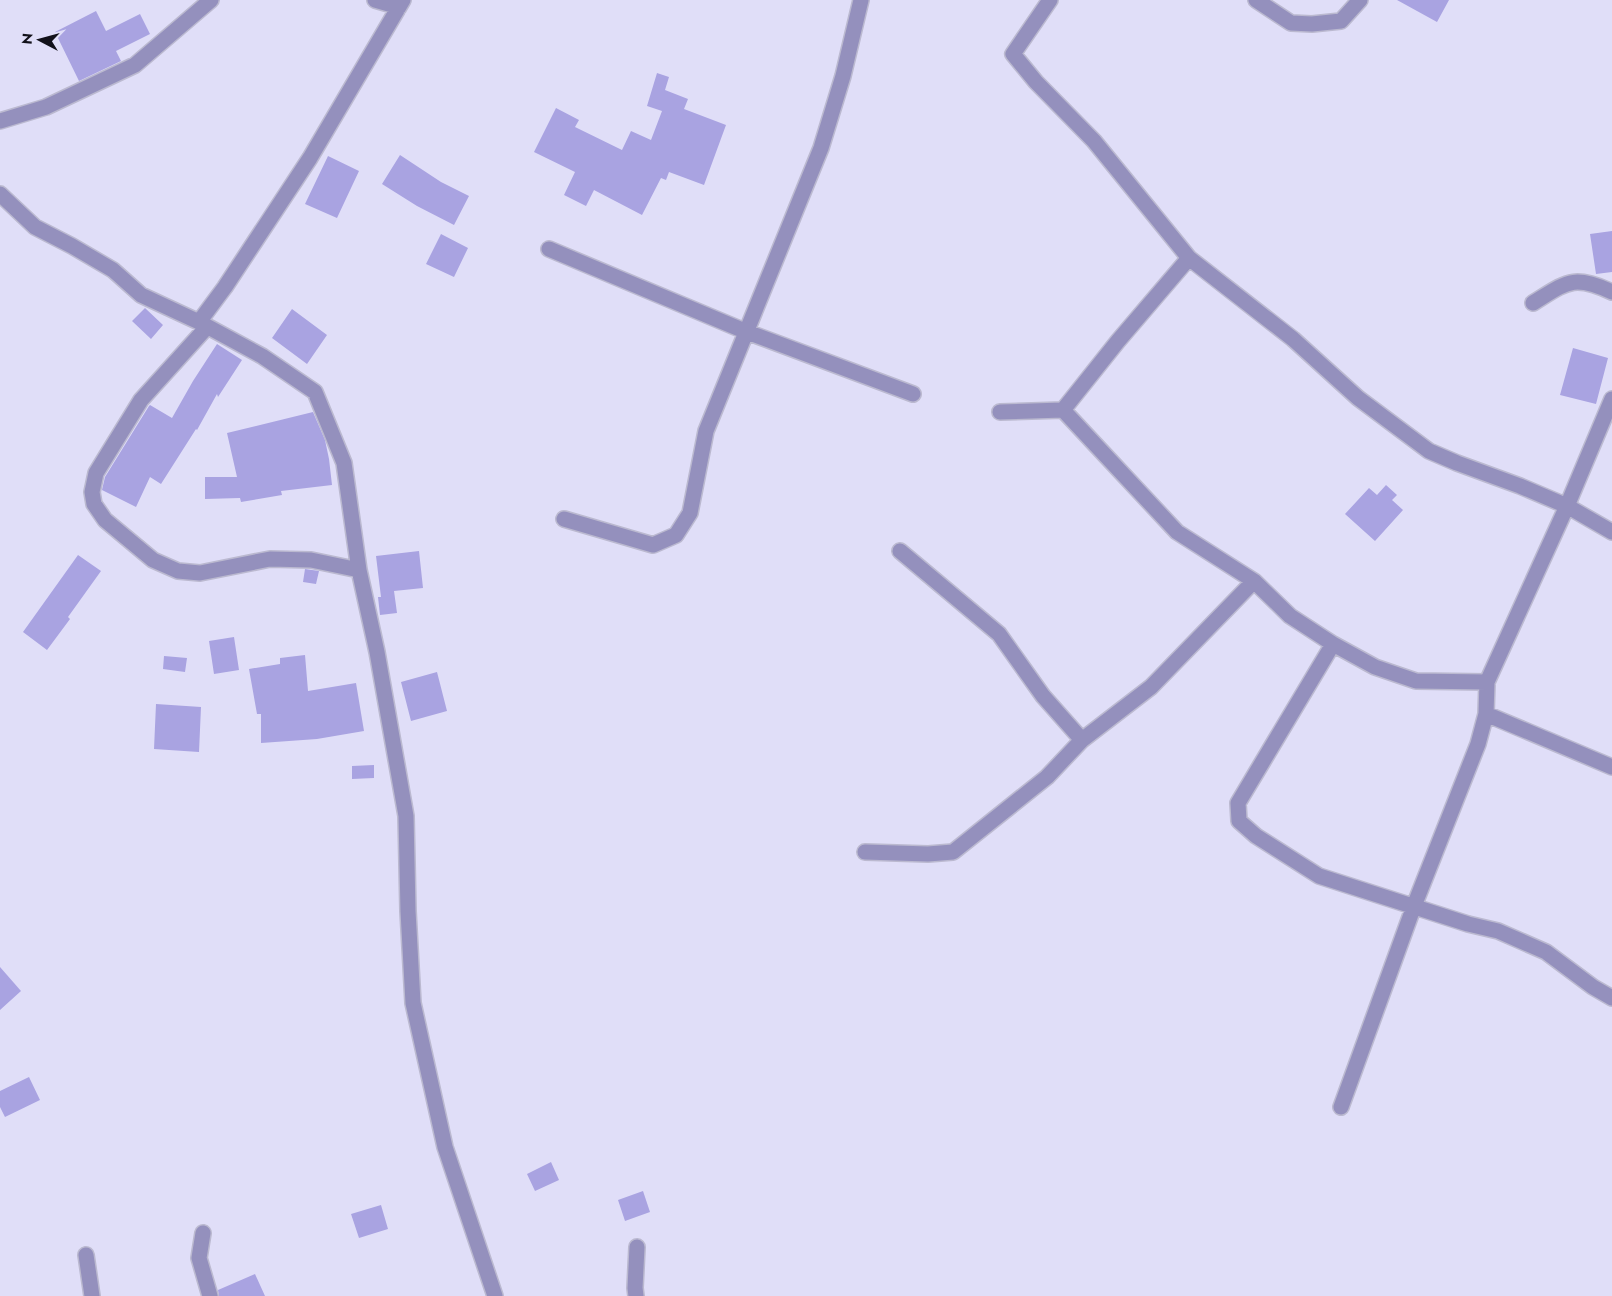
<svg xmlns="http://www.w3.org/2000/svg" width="1612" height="1296" font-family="Jost,sans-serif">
<rect width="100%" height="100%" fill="#e0def8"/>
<path fill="#a9a3e1" d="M1397,0H1449L1437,22Z
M96,11L106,31L140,14L150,34L116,51L121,61L79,81L55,32Z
M657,73L669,77L665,90L688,99L684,109L726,125L704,185L669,172L666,180L661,178L642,215L594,190L586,206L564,195L575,172L534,152L556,108L579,120L575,127L622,150L631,131L651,140L662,111L647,106Z
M400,155L441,182L469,196L454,225L417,206L382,184Z
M328,156L359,171L337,218L305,204Z
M1612,231V272L1596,274L1590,234Z
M441,234L468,248L454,277L426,264Z
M145,308L163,325L151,339L132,321Z
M292,309L327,335L307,364L272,338Z
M217,344L242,360L218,397L217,394L197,430L196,429L161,484L150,477L136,507L102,490L105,477L149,406L150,405L172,418L193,381Z
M1573,348L1608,358L1596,404L1560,395Z
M313,412L325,440L329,459L332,485L281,491L282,495L241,502L240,498L205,499V477H237L227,433Z
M1386,485L1397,495L1392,500L1403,510L1375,541L1345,514L1369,488L1377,495Z
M419,551L423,588L394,591L397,613L380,615L378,597H381L376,556Z
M78,555L101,571L68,617L70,619L47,650L23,632Z
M305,569L319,571L316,584L303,582Z
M234,637L239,670L214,674L209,641Z
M305,655L308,691L356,683L364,731L317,739L261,743V714H257L249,669L280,664V658Z
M164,656L187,658L185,672L163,669Z
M437,672L447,711L411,721L401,682Z
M156,704L201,707L199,752L154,749Z
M374,765V778L352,779V766Z
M0,967L21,991L0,1010Z
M29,1077L40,1100L5,1117L0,1107V1091Z
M551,1162L559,1180L535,1191L527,1174Z
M643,1191L650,1212L625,1221L618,1200Z
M381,1205L388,1229L359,1238L351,1214Z
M255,1274L265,1296H219L218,1290Z"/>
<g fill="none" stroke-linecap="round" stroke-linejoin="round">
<g stroke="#bbb9d0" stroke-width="18">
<path id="minor" d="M375,0L399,7
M1050,0L1013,54L1036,82L1094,141L1189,258L1293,339L1358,398L1429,451L1457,463L1520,486L1567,506L1487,682L1486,714L1612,767
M1256,0L1291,23L1312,24L1341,21L1360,0
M0,121L46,107L135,65L211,0
M0,194L35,227L72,246L113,270L141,295L199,322L225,287L310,158L403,0
M549,249L747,332L913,394
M1533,303C1567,282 1573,274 1612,292
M199,322L262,356L315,392L344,463L359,570L377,652L406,816L408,911L413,1003L445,1147L495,1296
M207,327L141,400L96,473L92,492L94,504L105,520L153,560L178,571L200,573L270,559L311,560L359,570
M1612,399L1567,506L1612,532
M1063,410L1118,341L1189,258
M1000,412L1063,410L1177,532L1254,581L1290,616L1333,644L1375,667L1416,681L1487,682
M564,519L653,545L676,535L690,513L706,431L821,148L843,76L861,0
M900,551L999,634L1043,696L1082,740
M1333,644L1238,803L1239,821L1256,836L1319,876L1468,924L1498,931L1546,952L1593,987L1612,998
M865,852L928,854L953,852L1047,777L1082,740L1151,687L1254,581
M1341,1107L1414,906L1478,744L1486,714
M203,1233L199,1258L210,1296
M86,1255L92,1296
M636,1296L635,1288L637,1247"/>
</g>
<use href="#minor" stroke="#9490bd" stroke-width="15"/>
</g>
<g transform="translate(40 40) rotate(276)" stroke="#e0def8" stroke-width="4" paint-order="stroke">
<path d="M0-4L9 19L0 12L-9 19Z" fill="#12111a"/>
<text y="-8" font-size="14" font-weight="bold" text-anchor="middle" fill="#12111a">N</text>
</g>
</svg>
